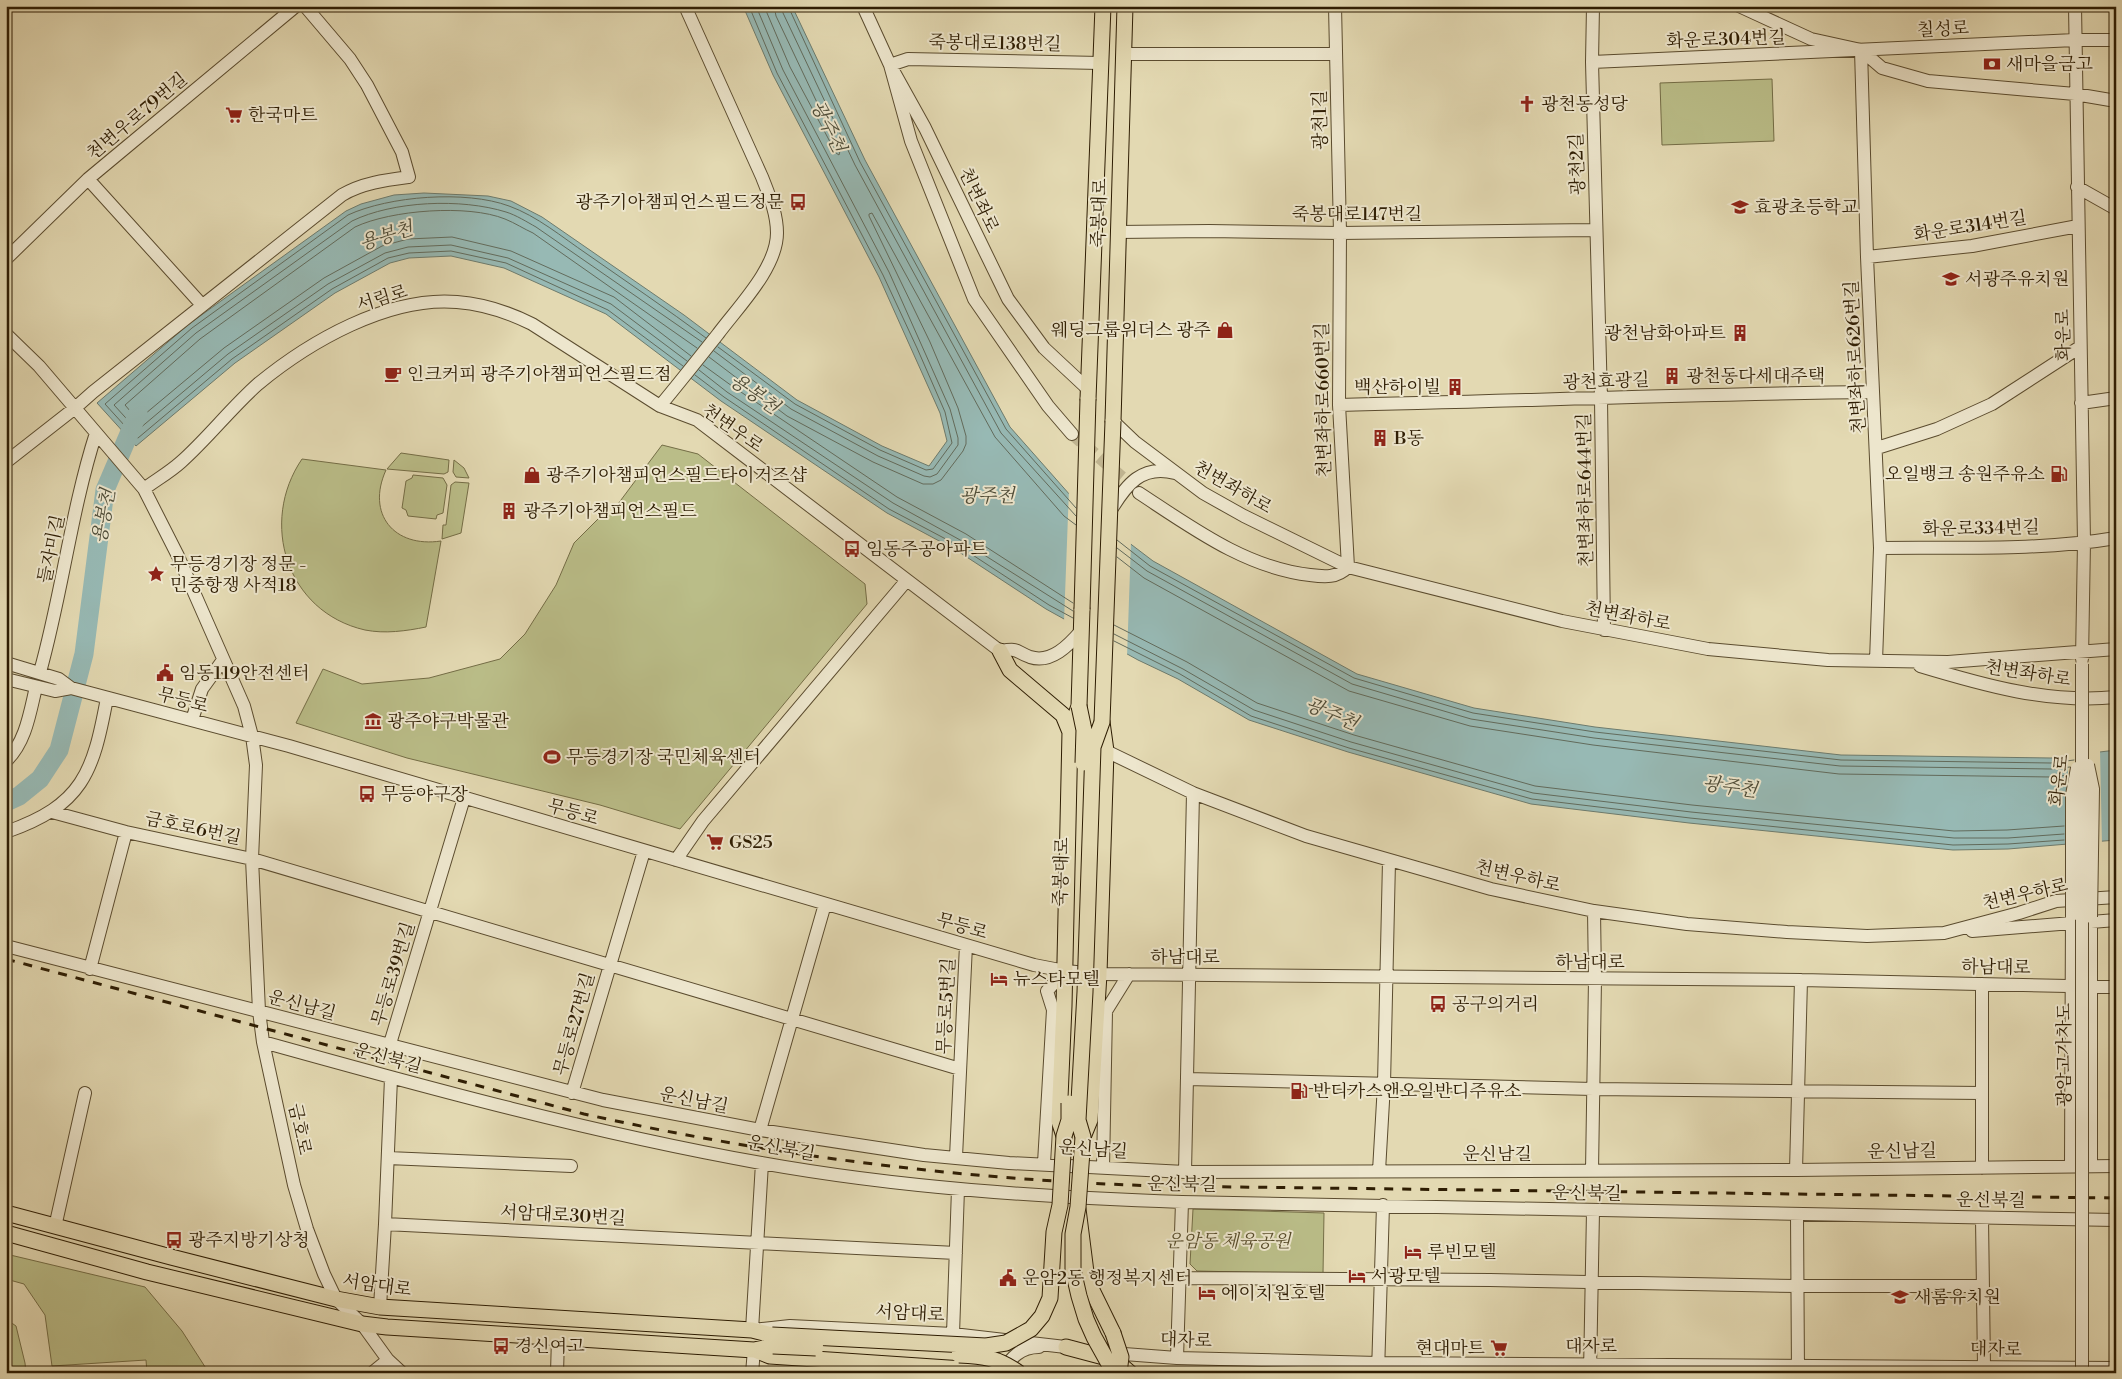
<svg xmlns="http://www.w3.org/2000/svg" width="2122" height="1379" font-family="'Libre Bodoni','Noto Serif KR',serif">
<rect width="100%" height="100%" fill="#e3d9b2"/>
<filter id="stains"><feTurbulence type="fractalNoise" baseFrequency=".004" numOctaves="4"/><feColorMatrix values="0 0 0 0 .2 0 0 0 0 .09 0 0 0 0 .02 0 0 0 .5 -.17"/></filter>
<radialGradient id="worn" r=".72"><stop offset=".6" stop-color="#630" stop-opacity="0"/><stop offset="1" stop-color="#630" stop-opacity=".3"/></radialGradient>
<path fill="#babd88" stroke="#746d46" d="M1772,79L1774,141L1662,145L1660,83Z
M662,445L698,454L865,584L867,604L680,829L600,805L407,758L296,723L323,669L362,684L429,678L500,659L525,634L556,585L574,543L598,519L612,512Z
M401,453L449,460L448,472L444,474L387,469Z
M302,459L386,470C366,514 394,548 441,541L426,627C406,631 385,634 365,630C286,612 259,522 302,459Z
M454,460L464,468L469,478L456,477L453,472Z
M413,475L443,478L447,485L443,513L437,515L436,519L408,516L406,510L402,508L406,481L412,478Z
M455,482L469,483L461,533L442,539L443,525H446L451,485Z
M1193,1209L1324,1213L1323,1274L1197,1271L1190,1264Z
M6,1254L145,1287L182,1331L209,1373H147L146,1360L52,1366L45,1315L24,1284L6,1279Z
M6,1319L16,1326L25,1363L26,1373H6Z"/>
<path fill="#97b9b4" stroke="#6d7b6d" d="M743,6H792L865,160L1010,427L1078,504L1153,561L1357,674L1474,708L1595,727L1841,755L2051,758L2116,750V840L2008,849L1953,850L1689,823L1531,804L1348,752L1249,720L1178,679L1138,660L1046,609L956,550L887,513L721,401L606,314L504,268L451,256L409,258L390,263L335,293L235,363L136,446L97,403L189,324L346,211L361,204L394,195L424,193L488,196L511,201L542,217L684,315L797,400L882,446L929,466L947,441L940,413L879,277L773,75Z"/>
<path fill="#e3d9b2" d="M1069,489L1080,502L1131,542L1127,657L1064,622Z
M2100,749L2102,845L2068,847V753Z"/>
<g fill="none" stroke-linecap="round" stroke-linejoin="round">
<path stroke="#626b5c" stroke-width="1" d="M764,6L790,67L836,153L839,155L840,151L776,16L774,6
M781,6L783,13L855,165L1001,433L1076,516
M788,6L860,162L1006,429L1076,508
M718,347L795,404L880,450L926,470L933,469L952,443L945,412L917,348L883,275L777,73L749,6
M714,351L791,409L878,456L924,476L930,477L937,474L958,445V438L950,409L889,272L783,70L756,6
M691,356L614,297L511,251L452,237L408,239L382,246L324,278L224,348L139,419H137L125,405L200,339L355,227C391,210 468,204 505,219C515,223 524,229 533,233L697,348
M709,357L787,416L873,462L923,484H933L941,480L963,451L966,444V436L958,408L930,342L869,216V214L872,213L995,437L1064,516L1076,525
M687,361L611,304L508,258L451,245L408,247L385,253L328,284L228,354L139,429H136L114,405L196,333L352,221C393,201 461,198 506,212C516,215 527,222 536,227L702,342
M703,365L732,386L897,497L966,534L1073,603
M683,366L608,310L506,263L451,251L409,253L388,258L332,289L232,359L138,438L135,437L105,404L192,328L348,215C389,196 466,190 509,206C537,216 562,237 587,254C627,282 667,309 706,338
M699,370L727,392L893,503L962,541L1073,611
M695,375L724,397L889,509L959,546L1049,605L1073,618
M1117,540L1150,566L1354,678L1473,713L1595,732L1841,760L2051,763L2074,760
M1117,548L1147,571L1352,684L1471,719L1594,738L1840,766L2051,769L2070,767
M1117,557L1144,578L1349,691L1470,726L1593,745L1839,774L2051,777L2068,775
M1114,625L1187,662L1257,703L1354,735L1535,786L1692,805L1954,831L2007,830L2064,826
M1114,634L1183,669L1254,710L1351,742L1533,793L1691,812L1954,838H2008L2064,834
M1114,641L1180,674L1251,716L1349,748L1532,799L1690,818L1953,845L2008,844L2064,840"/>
<path stroke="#97b9b4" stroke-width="19" d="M6,802L19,796L40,779L59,750L84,654L105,490L138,413"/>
<path stroke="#bfb38f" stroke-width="12" stroke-dasharray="12 6" stroke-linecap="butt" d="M1072,434L1138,491"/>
<g stroke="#5b4c2f" stroke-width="14">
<path id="minor" d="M863,6L890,65L925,128L1008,299L1044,348L1089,390
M1593,6L1592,62L1601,399L1604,630
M1739,6L1811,39L1861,50L1882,68L1928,81L2075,94L2116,101
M2075,6L2084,542L2082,659
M1861,50L1867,257L1880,548L1876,661
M1123,54H1336
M1592,62L2075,40H2116
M88,179L202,305
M2077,187L2116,209
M1117,232L1209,231L1340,233L1596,230
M1867,257L1972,246L2078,226
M6,259L88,179L296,6
M6,334L39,366L144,489L178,556L244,706L252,736L256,765L252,859L259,1011L263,1042L294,1185L307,1229L324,1274L336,1299L362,1324L388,1360L402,1373
M2081,403L2116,398
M1339,405C1517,401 1695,394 1873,392
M660,406C680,382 699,358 718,334C738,307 777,268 777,233C777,213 769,195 762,177L685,6
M1113,421L1135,442L1203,493L1244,516L1348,567L1562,621L1708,649L1828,660L1948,662L2116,649
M1072,434L1048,406L974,299L911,141L890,65L908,59L1100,63
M1877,448L1937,429L1992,404L2080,347
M6,462L75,408L93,392L342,195C362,183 386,180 409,177L402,152L367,85L350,59L305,6
M144,489C156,480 170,472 181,462C208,438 231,408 258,384C309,342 388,296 457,302C483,304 508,312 532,324L660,406L697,420L1000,651C1020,648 1014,651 1030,657C1051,664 1069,645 1081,631
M1139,493C1191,527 1246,568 1310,575C1325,577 1337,578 1348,567L1339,405L1340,233L1335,6
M1111,510C1126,485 1142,464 1175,473
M1880,548C1958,547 2039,551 2116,538
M6,663L59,679L71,688
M1920,666C1983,685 2049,704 2116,697
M40,672C62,594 71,511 96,433
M6,679L55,691L71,688L289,746L1034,965L1065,971L1099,974L1801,980L2116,987
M192,720L202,689L223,660
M1106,751L1193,793L1306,836L1491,889L1594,911L1687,924L1787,932L1867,936L1944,933L2019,913L2056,901L2116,897
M6,761C26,742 30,712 36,687
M52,812L126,832L252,859L960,1069
M6,832C83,805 93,773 107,698
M676,860L703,821L907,580
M2091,922L2116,920
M1972,931L2072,923
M6,946L603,1100L760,1130L924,1155L1009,1163L1185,1172L1796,1170L2116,1166
M90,969L126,832
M1982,984V1168
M263,1042C428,1088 593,1133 761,1163C900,1188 1041,1197 1182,1202L2116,1220
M389,1047L464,798
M1187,1079L1593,1089L1982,1093
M572,1093L644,851
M760,1130L825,904
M956,1157L966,945
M388,1158L571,1166
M762,1163L752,1330L790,1326L953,1334L1074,1348
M1044,1163L1053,1010L1047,991L1065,971
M2091,1166V917
M2071,1167L2072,915
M1103,1168L1106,1011L1129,974
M1796,1170L1801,980
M1379,1171L1384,1084L1389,861
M1592,1171L1595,979L1594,911
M1185,1172L1193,793
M1797,1215L1798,1373
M1982,1218L1984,1366
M385,1224L956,1253
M55,1227L85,1093
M1180,1278L1490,1280L1797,1286H1983
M380,1307L385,1224L391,1078
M953,1334L958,1189
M1111,1353L1177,1358L1378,1363L2116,1368
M1177,1358L1182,1202
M372,1373L388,1360L392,1366
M557,1373L558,1338
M752,1373L754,1350
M1001,1373C1011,1358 1020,1347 1039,1347
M1378,1373L1383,1205
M1590,1373L1593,1211"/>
</g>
<g stroke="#2e1d03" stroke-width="17">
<path id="major" d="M1088,399L1103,6
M1113,421L1125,6
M1000,651L1010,670L1063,715L1070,732
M1064,1136L1059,1121L1064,1006L1070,732L1079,706L1082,609
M1083,1137L1090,1120L1099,974L1106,751L1102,722
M1078,1209L1087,1280L1113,1333
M6,1213L171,1257L336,1299L380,1307L752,1330L772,1335
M6,1233L147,1272L362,1324L387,1327L754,1350L773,1346
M1066,1347L1115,1360L1130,1373
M755,1350L770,1356L978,1370L992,1373"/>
</g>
<use href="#minor" stroke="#ede6cd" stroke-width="12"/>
<use href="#major" stroke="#e3d9b2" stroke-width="15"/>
<path stroke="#2e1d03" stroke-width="3" stroke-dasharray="9 9" stroke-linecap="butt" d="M6,959L584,1114C774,1156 964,1180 1159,1186L2116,1198"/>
<g stroke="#5b4c2f" stroke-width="14" stroke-linecap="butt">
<path id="minor-bridge" d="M2088,765L2093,789L2091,917
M2072,915V795L2077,768
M2082,1373V664"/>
</g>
<g stroke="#2e1d03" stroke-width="17" stroke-linecap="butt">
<path id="major-bridge" d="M1113,421L1102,722L1093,747L1085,992L1078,1120L1083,1137L1078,1207L1073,1234V1270L1079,1296L1086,1319L1094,1337L1114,1373
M1082,609L1088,399
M1079,706L1084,730L1083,763
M1113,1333L1121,1357L1119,1373
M772,1335L986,1346L1006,1343L1031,1329L1042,1316L1050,1298L1054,1232L1060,1205L1064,1136L1069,1120V1103
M773,1346L816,1348
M959,1355C984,1356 998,1358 1019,1373"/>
</g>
<use href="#minor-bridge" stroke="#ede6cd" stroke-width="12"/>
<use href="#major-bridge" stroke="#e3d9b2" stroke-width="15"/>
</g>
<defs>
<g id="bank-bare" transform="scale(1.35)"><path d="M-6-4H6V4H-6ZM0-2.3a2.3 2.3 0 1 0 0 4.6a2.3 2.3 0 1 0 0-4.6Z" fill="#8f2418" stroke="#ede6cd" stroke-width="2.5" paint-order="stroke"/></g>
<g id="church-bare" transform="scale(1.35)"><path d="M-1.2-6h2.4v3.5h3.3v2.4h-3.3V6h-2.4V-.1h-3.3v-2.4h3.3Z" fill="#8f2418" stroke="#ede6cd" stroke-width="2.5" paint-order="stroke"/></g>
<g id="supermarket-bare" transform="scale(1.35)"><path d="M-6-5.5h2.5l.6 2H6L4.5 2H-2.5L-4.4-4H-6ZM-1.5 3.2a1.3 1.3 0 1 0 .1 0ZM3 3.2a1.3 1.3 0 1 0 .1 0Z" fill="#8f2418" stroke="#ede6cd" stroke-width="2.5" paint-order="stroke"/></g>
<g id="bus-bare" transform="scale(1.35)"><path d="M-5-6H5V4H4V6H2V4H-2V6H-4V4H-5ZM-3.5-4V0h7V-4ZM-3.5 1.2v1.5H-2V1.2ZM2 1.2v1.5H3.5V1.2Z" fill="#8f2418" stroke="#ede6cd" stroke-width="2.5" paint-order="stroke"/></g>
<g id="school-bare" transform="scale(1.35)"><path d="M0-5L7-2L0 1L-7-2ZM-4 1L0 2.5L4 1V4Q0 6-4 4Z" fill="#8f2418" stroke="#ede6cd" stroke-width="2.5" paint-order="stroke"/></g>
<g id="shop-bare" transform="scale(1.35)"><path d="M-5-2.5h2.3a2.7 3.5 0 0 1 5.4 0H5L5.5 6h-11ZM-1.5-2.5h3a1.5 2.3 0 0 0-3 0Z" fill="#8f2418" stroke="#ede6cd" stroke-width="2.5" paint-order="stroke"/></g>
<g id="building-bare" transform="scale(1.35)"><path d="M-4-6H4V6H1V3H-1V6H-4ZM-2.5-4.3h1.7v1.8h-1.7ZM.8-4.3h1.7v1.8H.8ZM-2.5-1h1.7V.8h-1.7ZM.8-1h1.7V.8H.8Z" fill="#8f2418" stroke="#ede6cd" stroke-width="2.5" paint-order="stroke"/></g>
<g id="cafe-bare" transform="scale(1.35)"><path d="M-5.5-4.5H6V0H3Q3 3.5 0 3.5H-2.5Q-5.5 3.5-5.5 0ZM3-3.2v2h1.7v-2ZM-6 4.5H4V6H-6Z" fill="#8f2418" stroke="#ede6cd" stroke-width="2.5" paint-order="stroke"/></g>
<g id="fuel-bare" transform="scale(1.35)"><path d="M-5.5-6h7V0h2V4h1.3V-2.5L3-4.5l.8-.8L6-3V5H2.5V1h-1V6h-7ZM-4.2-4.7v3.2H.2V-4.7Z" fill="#8f2418" stroke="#ede6cd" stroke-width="2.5" paint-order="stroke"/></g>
<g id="sight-bare" transform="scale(1.35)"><path d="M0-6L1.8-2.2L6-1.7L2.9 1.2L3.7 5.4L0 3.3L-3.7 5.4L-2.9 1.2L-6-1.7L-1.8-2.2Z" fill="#8f2418" stroke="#ede6cd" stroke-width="2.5" paint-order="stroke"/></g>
<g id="civic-bare" transform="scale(1.35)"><path d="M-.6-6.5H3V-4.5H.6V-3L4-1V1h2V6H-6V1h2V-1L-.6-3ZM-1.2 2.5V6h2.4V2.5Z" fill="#8f2418" stroke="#ede6cd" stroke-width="2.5" paint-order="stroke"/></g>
<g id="museum-bare" transform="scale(1.35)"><path d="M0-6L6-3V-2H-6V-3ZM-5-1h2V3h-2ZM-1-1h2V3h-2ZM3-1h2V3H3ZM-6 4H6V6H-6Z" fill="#8f2418" stroke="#ede6cd" stroke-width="2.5" paint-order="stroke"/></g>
<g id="stadium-bare" transform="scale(1.35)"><path d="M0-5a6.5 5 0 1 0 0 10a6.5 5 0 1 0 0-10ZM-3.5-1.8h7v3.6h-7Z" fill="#8f2418" stroke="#ede6cd" stroke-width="2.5" paint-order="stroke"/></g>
<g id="hotel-bare" transform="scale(1.35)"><path d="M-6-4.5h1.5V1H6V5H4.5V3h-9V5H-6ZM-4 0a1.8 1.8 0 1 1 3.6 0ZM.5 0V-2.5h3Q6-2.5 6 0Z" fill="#8f2418" stroke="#ede6cd" stroke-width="2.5" paint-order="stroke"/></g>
</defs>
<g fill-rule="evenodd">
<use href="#bank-bare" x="1992" y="64"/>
<use href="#church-bare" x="1527" y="104"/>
<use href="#supermarket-bare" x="234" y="115"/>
<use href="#bus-bare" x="798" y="202"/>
<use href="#school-bare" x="1740" y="207"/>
<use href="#school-bare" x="1951" y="279"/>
<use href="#shop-bare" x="1225" y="330"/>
<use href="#building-bare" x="1740" y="333"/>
<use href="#cafe-bare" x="393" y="374"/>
<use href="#building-bare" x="1672" y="376"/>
<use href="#building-bare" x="1455" y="387"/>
<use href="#building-bare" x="1380" y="438"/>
<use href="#fuel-bare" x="2059" y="474"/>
<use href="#shop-bare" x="532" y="475"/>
<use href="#building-bare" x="509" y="511"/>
<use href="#bus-bare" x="852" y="549"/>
<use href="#sight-bare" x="156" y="574"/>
<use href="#civic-bare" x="165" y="673"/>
<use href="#museum-bare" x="373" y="721"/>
<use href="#stadium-bare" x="552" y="757"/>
<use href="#bus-bare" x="367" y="794"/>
<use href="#supermarket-bare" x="715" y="842"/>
<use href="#hotel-bare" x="999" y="979"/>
<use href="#bus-bare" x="1438" y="1004"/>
<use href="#fuel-bare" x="1299" y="1091"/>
<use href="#bus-bare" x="174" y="1240"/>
<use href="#hotel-bare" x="1413" y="1252"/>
<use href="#hotel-bare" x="1357" y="1276"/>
<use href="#civic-bare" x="1008" y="1278"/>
<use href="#hotel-bare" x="1207" y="1293"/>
<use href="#school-bare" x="1900" y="1297"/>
<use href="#bus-bare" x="501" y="1346"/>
<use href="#supermarket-bare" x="1499" y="1348"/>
</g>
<g text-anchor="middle" stroke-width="4" stroke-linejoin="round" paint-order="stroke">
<g font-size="18" fill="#2e1d03" stroke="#ede6cd">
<text transform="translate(1943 29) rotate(-3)" y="6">칠성로</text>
<text transform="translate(1726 39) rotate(-2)" y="6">화운로304번길</text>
<text transform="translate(995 43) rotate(1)" y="6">죽봉대로138번길</text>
<text transform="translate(137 116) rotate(-40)" y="6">천변우로79번길</text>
<text transform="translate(1320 120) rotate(-91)" y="6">광천1길</text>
<text transform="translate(1577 164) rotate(-92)" y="6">광천2길</text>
<text transform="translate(979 200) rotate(65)" y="6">천변좌로</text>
<text transform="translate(1099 213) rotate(-88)" y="6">죽봉대로</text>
<text x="1357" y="220">죽봉대로147번길</text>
<text transform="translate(1970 226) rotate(-9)" y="6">화운로314번길</text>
<text transform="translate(382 298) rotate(-17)" y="6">서림로</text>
<text transform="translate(2063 335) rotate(-91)" y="6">화운로</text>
<text transform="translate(1855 357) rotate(-93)" y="6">천변좌하로626번길</text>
<text transform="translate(1606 381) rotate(-2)" y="6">광천효광길</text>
<text transform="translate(1323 400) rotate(-91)" y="6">천변좌하로660번길</text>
<text transform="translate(733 428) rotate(35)" y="6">천변우로</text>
<text transform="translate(1233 487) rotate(30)" y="6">천변좌하로</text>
<text transform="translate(1585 490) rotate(-91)" y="6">천변좌하로644번길</text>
<text transform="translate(1981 528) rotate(-1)" y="6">화운로334번길</text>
<text transform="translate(51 549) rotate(-78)" y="6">들자미길</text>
<text transform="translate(1628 616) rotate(11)" y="6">천변좌하로</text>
<text transform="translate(2028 673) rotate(9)" y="6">천변좌하로</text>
<text transform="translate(183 700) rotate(15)" y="6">무등로</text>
<text transform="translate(2059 780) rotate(-83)" y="6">화운로</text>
<text transform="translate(573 812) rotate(16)" y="6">무등로</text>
<text transform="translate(193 828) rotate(12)" y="6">금호로6번길</text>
<text transform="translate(1061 872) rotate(-88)" y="6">죽봉대로</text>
<text transform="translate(1518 876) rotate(13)" y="6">천변우하로</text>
<text transform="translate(2025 894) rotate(-13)" y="6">천변우하로</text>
<text transform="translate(962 926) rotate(16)" y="6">무등로</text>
<text x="1185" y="963">하남대로</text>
<text x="1590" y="968">하남대로</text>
<text transform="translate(1996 967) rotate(1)" y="6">하남대로</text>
<text transform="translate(393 974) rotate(-73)" y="6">무등로39번길</text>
<text transform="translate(302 1005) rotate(15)" y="6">운신남길</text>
<text transform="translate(946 1006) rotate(-87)" y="6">무등로5번길</text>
<text transform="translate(574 1024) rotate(-74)" y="6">무등로27번길</text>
<text transform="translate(2064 1055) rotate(-90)" y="6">광암고가차도</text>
<text transform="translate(388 1058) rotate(15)" y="6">운신북길</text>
<text transform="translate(694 1100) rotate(11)" y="6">운신남길</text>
<text transform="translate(300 1129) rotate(78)" y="6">금호로</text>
<text transform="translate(781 1148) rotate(10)" y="6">운신북길</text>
<text transform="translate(1093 1149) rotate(4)" y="6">운신남길</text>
<text transform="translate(1902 1151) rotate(-1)" y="6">운신남길</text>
<text x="1497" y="1160">운신남길</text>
<text transform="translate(1182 1184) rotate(1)" y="6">운신북길</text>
<text transform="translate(1587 1193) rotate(1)" y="6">운신북길</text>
<text transform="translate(1991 1200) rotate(1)" y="6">운신북길</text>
<text transform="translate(563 1215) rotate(3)" y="6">서암대로30번길</text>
<text transform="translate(377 1285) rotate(8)" y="6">서암대로</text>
<text transform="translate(910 1313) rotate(3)" y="6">서암대로</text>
<text transform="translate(1186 1340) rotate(2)" y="6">대자로</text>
<text x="1591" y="1352">대자로</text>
<text transform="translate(1996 1349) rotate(1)" y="6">대자로</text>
</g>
<g font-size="18" fill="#2e1d03" stroke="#ede6cd" text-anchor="start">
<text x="2006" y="70">새마을금고</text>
<text x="1541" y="110">광천동성당</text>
<text x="248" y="121">한국마트</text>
<text x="784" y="208" text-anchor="end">광주기아챔피언스필드정문</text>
<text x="1754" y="213">효광초등학교</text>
<text x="1965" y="285">서광주유치원</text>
<text x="1211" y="336" text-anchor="end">웨딩그룹위더스 광주</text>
<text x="1726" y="339" text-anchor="end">광천남화아파트</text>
<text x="407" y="380">인크커피 광주기아챔피언스필드점</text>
<text x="1686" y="382">광천동다세대주택</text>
<text x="1441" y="393" text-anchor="end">백산하이빌</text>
<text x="1394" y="444">B동</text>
<text x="2045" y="480" text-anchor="end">오일뱅크 송원주유소</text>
<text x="546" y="481">광주기아챔피언스필드타이거즈샵</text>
<text x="523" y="517">광주기아챔피언스필드</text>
<text x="866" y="555">임동주공아파트</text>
<text x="170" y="570">무등경기장 정문 -<tspan x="170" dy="21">민중항쟁 사적18</tspan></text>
<text x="179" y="679">임동119안전센터</text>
<text x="387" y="727">광주야구박물관</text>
<text x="566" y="763">무등경기장 국민체육센터</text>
<text x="381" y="800">무등야구장</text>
<text x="729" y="848">GS25</text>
<text x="1013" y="985">뉴스타모텔</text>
<text x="1452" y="1010">공구의거리</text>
<text x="1313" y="1097">반디가스앤오일반디주유소</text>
<text x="188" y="1246">광주지방기상청</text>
<text x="1427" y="1258">루빈모텔</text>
<text x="1371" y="1282">서광모텔</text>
<text x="1022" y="1284">운암2동 행정복지센터</text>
<text x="1221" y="1299">에이치원호텔</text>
<text x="1914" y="1303">새롬유치원</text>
<text x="515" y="1352">경신여고</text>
<text x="1485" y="1354" text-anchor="end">현대마트</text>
</g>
<g font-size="18" font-style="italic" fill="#584d2b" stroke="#ede6cd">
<text x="1228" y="1247">운암동 체육공원</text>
</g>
<g font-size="19" font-style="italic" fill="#4e4c38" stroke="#ede6cd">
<text transform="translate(829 126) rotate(64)" y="7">광주천</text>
<text transform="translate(386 235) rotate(-17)" y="7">용봉천</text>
<text transform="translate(755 393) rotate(35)" y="7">용봉천</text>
<text x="987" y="502">광주천</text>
<text transform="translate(103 516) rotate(-80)" y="7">용봉천</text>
<text transform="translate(1332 713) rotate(23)" y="7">광주천</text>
<text transform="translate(1730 786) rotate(8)" y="7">광주천</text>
</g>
</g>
<rect width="2122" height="1379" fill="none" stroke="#e3d9b2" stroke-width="25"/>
<rect x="8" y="8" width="2107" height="1364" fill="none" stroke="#2e1d03" stroke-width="2.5"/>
<rect x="12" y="12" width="2097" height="1354" fill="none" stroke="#2e1d03"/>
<rect width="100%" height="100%" filter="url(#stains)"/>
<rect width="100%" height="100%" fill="url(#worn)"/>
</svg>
